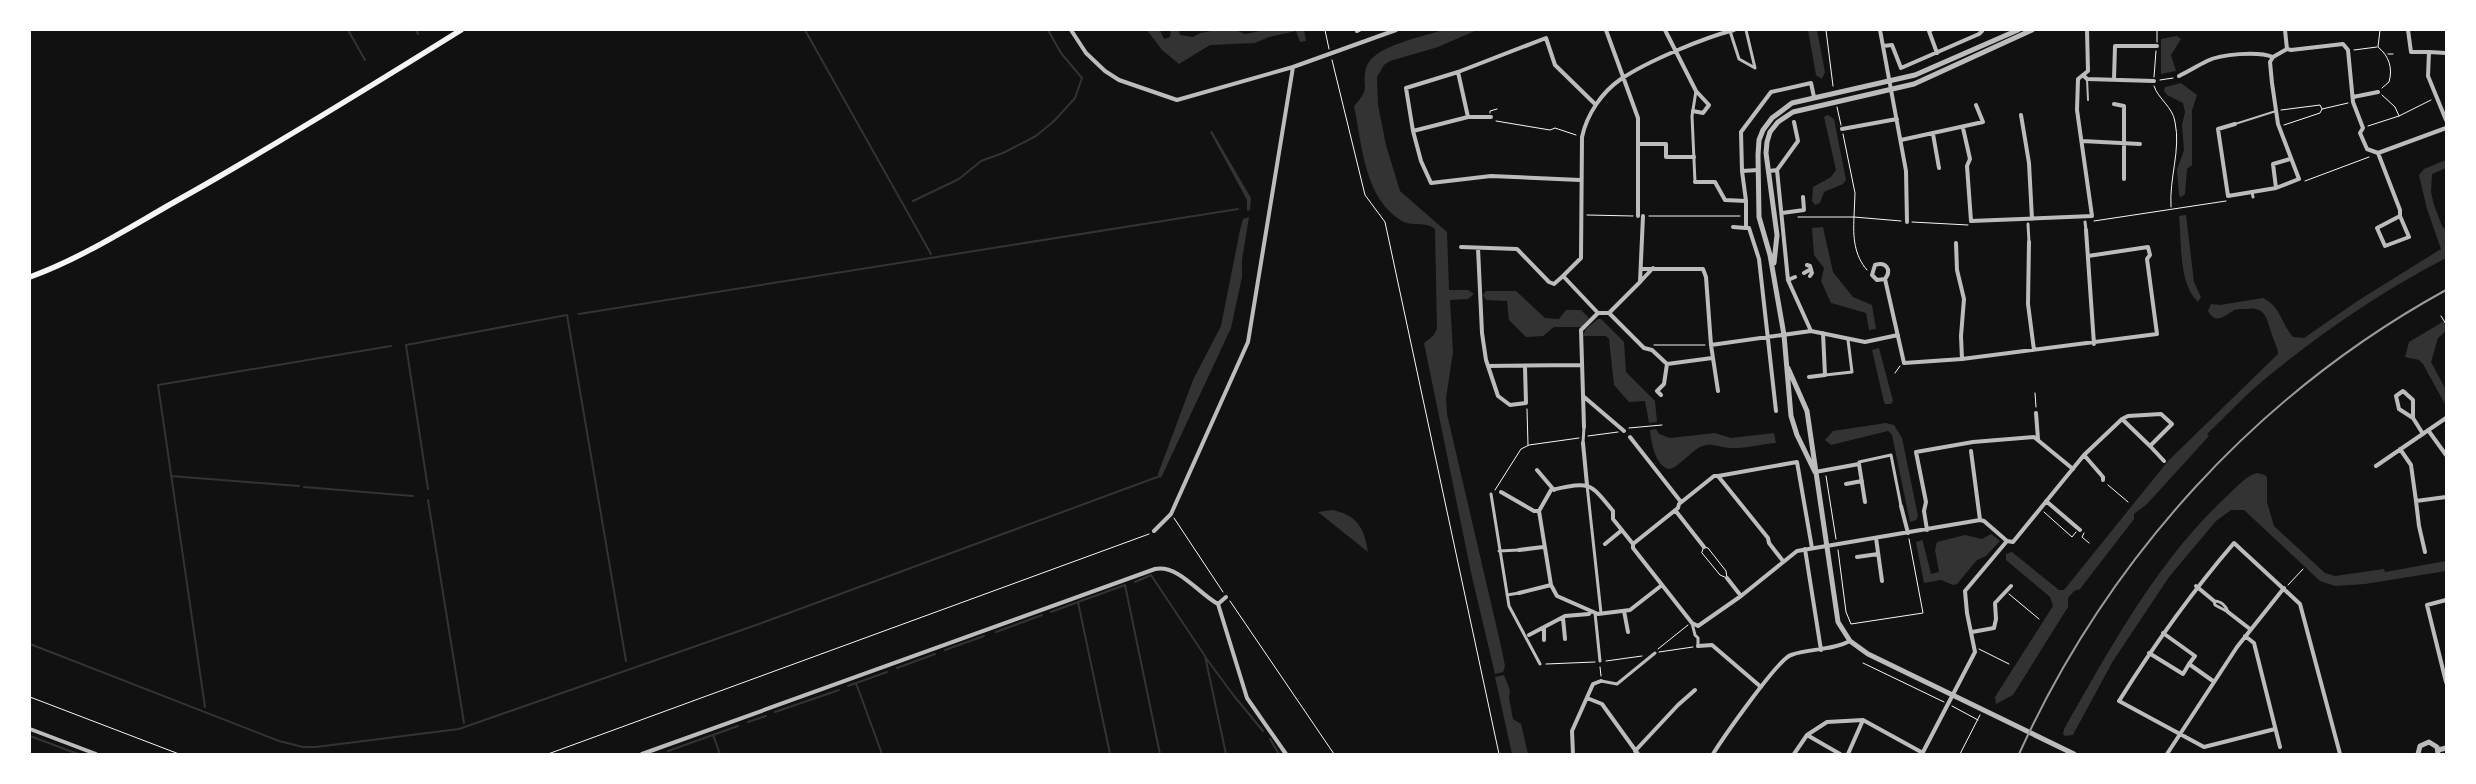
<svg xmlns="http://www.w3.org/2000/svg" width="2476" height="784" font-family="'Times New Roman',serif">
<rect width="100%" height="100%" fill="#111"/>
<path fill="#333" d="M1147,30H1160L1164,39L1170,37L1171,30H1179L1180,35L1193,37L1200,33L1217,30H1235L1245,34L1265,30H1304L1306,41L1300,42L1296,31L1269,37L1255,43L1210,45L1179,64L1162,50Z
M1443,30H1477L1438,47L1390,61L1384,65L1377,77L1378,105L1386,145L1400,191L1447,232L1449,290H1468L1474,294L1468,299L1450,300L1453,352L1446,398L1447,414L1501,646L1505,666L1503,672L1495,674L1472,577L1424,343L1433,336L1437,329L1435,229C1425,221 1413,227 1402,221C1364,199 1362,144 1354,106C1372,87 1361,88 1366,68C1372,46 1422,37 1443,30Z
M1808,30H1817L1825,72L1822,79L1816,75Z
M2177,36L2181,39L2171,55L2176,71L2161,74V39Z
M2181,83L2197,95L2192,110V165L2187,169L2185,194L2181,197L2179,195L2177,170L2184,150L2182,125L2185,112L2183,103L2167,95L2164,91L2165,87Z
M1828,115L1834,119L1846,180L1843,184L1824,192L1820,203L1815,205L1812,201L1813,187L1831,177L1836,170L1824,117Z
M1212,131L1251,198L1250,210L1247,211V200L1210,132Z
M2446,160V168L2432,174L2431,192L2434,205L2442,226L2446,230V258C2384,290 2325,330 2271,374C2248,392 2228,414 2207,434L2209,436L2147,504L2134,514V519L2080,589L2074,591L2068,598V607L2013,695L1996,704L1995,697L2053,606L2050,597L2006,560V554L2012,552L2059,590H2064L2168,461L2278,354C2278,348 2273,339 2271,332C2266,315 2264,306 2244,309C2241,309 2235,309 2233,311C2223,316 2216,325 2208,311L2211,304L2220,305L2263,298C2281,307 2281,323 2293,337L2304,338L2359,300L2441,249L2427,209L2419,175L2424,169Z
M2186,215L2194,282L2201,297L2198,302C2178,283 2182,242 2179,216Z
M1249,217L1242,260V277L1231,328L1161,478L1158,474L1193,380L1221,326L1240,230L1243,219Z
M1823,227L1833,272L1853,297L1872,305L1876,329L1869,330L1866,313L1831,303L1821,281L1824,268L1814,255L1812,228Z
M1486,291H1516L1545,318L1559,319L1566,310H1581L1589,318L1581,327H1554L1543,336L1526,337L1509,320L1507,301L1486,300L1483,295Z
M1598,319H1601L1624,342L1626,372L1655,401L1657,422L1649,423L1645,401L1629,402L1614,385L1609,339L1606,336H1583L1586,329Z
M2446,320V331L2438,338L2431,362L2446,390V406L2423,364L2419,360L2405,357L2409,342Z
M1879,348L1893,401L1891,404H1885L1884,402L1872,350Z
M1886,423L1894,425L1902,438L1918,516L1916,520L1910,522L1892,435L1888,431L1831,445L1825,440L1833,431Z
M1656,429L1659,434L1670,438L1715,433L1731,438L1774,433L1776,443C1761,444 1744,449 1729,448C1718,447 1711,442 1700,447C1692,451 1675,470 1669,469C1655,466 1651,441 1650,430Z
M2257,473L2265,475L2267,478V502L2274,526L2325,573L2335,576L2384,569L2385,572L2446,561V571L2365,584L2335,586L2320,581L2244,510H2231L2216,521L2169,577L2113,661L2075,731L2073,735L2065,736L2063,734L2064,729C2111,647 2157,561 2227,496C2236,488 2245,476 2257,473Z
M1332,510C1357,515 1364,527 1368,552L1318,512Z
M1991,534L2000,541L1986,556L1977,560L1957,584L1953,585L1941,580L1924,583L1916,542L1922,540L1923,542L1931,574L1939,572L1935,550L1937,542L1965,535L1982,539Z
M1504,675L1510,690L1509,698L1513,719L1521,724L1528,754H1512L1495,677Z"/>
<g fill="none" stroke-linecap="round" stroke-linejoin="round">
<path stroke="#333" stroke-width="2" d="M348,30L365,60
M416,30L418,34
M805,30L931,254
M913,201L959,179L981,161L1003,153L1036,136L1054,121L1075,98L1082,78L1061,53L1048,30
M579,314L1238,209
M171,476L299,486
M304,487L413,496
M428,489L406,345L567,315L626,661
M428,500L464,723
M1135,582L1151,575L1205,656L1226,754
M1078,602L1125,585L1160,754
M1051,612L1078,602L1110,754
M996,632L1042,615
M30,644L279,741L303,747H316L459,729L759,624L1160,476L1161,474
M945,650L984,636
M1206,658L1234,696L1263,731
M897,668L935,654
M856,683L882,754
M848,686L887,672
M205,707L158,385L391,346
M775,712L839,690
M748,722L766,716
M713,735L720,754
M30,736L78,754
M1270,739L1279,754
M668,751L738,726"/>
<path stroke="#f5f5f5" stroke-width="1" d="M1325,30L1329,49
M1826,30L1833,86
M2157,30V42
M2380,30L2378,47C2389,56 2393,68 2389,82L2382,88
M2354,50L2377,47
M2388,54H2393
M1332,60L1365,195L1385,222L1499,754
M2154,77L2156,51
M2160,80L2173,78
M2154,86C2158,99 2173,107 2175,122C2181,150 2169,178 2171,207
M2382,95L2395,107L2399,116
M1837,107L1841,125
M2281,110L2320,105L2322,109
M1490,113V111L1497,109
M1496,121L1550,130L1555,128L1576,135
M2284,125L2320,113L2322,109L2348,103
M2368,126L2399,116L2431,100
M1843,134L1855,193L1854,217L1901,221
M2305,181L2369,157
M1587,215L1633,216
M1649,216H1740
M1798,217H1854C1853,237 1854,255 1867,270
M2094,221L2226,201
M1912,222L1968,225
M2441,316L2446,324
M1654,345H1705
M1895,373L1900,366
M2035,393L2036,407
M1527,409L1528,445
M1629,428L1662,425
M1588,436L1618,432
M1826,476L1836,539
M2108,485L2128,502
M1495,490L1521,449L1529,445L1579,438
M2044,512L2072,537L2076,532
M1174,518L1223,592
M2084,533L2082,537L2089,543
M1704,547L1708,548L1726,571L1727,578L1720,575L1702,553Z
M1838,550L1846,612L1851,624L1923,613L1909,539
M2288,585L2303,569
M2009,594L2039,619
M1230,601L1334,754
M1658,649L1688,625
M1979,649L2009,664
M1659,652L1693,647
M1606,661L1642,656
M1863,663L1944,702
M1546,664L1595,662
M1600,667L1601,676
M30,697L179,754
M1952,706L1978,720
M548,754L1149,534
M1960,754L1980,715"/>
<path stroke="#bcbcbc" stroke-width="2" d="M2087,79L2088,100
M2235,124L2276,111"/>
<path stroke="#bcbcbc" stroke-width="3" d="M1730,31L1739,59L1755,68L1746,30
M1695,182L1692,116L1696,91
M2252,192L2253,197
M2085,222L2086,230
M2028,224L2029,242
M1825,375L1852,372L1848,340
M1583,443L1584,427
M1859,464V462L1891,455L1901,506
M1587,485L1601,613
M1491,494L1509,606L1540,664
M1499,551L1519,550
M1507,595L1519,593
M2214,601C2221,601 2226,606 2228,612
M2214,601L2215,605L2228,612
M1595,613L1600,661
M1692,623L1695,635L1698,638V646
M1601,681L1617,684L1655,653"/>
<path stroke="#bcbcbc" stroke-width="4" d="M1071,30L1086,53L1105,71L1119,80L1177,100L1293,67L1396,30
M1606,30L1638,118V216
M1665,30L1696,91L1709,105L1703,113L1693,111
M1880,30L1906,171L1907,222
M1931,30L1929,31L1937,53
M2408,30L2411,52H2429
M1357,31L1359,30
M1883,46L1892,45L1901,68L1979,34L1982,31
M2287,49L2291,50L2343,44L2348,50L2353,102L2363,128L2360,133L2367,149L2378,153
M2446,53L2429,52L2428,76L2446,120
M1458,72L1468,117H1491
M2083,75L2087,79L2154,81
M2179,76C2189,71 2197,66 2207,61C2221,54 2258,51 2273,57
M2114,79L2115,46H2157
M2353,97L2378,92
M2114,104L2124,106V179
M2021,115L2029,163L2032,219
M1468,117L1413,131L1406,88L1458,72L1546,38L1555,65L1595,104
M2235,124L2218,129L2228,196L2276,188L2299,179L2278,124L2272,83L2270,62L2273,57L2287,49L2285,30
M1963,128L1970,159L1967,166L1971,221L2092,216L2077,110L2078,79L2088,71L2087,30
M1842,129L1897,119
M1413,131L1421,161L1431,183L1491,176L1580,180
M1933,134L1939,168
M1901,140L1983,122L1976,105
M2082,141L2140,144
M1638,144H1666V157H1694
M1758,170L1742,171L1746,201V228H1749L1759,259L1776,411
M1777,170L1788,280L1811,331
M1742,171L1741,132L1771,92L1811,83L1814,97
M1769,171L1777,170L1798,141L1794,122
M1695,182H1715L1725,200L1746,201
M2276,188L2273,164L2290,159
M1782,213L1804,210L1803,197
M2400,216V210L2378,153L2446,128
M2400,216L2409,237L2385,246L2377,228Z
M1733,227L1746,228
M2086,230L2094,344
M2029,242L2028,304L2034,350
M1956,243L1957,270L1964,299L1961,336L1962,359
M1461,247L1517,249L1549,282L1554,284L1563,276
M1478,248L1482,333L1486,360L1498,396L1510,405L1526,403L1525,367
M1807,265L1810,266L1812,273L1810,276
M1641,269H1703L1706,277L1711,345L1718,391
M1804,273L1811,269
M1885,279L1877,280L1872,275L1875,265C1886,261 1892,270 1885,279L1904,363L1962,359L2157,334L2147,259L2150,255L2148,247L2088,256
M1788,280L1795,277
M1640,282L1653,268
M1609,313L1640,282L1643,216
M1711,345L1811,331L1865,342L1898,335
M1712,358L1667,364L1652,350L1644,348L1609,313H1598L1563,276L1581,258L1582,137C1587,114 1602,92 1621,79C1648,61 1703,38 1734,30
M1488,366L1582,365
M1809,377L1825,375L1823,333
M1661,395L1657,391L1664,384L1667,364
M1583,396L1624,431
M2036,413L2038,439
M2413,418V400L2403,391L2396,396L2399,409L2413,418L2423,434
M1584,427L1581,330L1598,313
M2428,430L2446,455
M1630,437L1681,502
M1583,443L1587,485
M2150,446L2164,461
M2400,449L2411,465L2416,501L2446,497
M1971,451L1980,520
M2084,455L2103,477V480
M2376,466L2446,418
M1537,470L1554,490
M1815,472L1859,464L1865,502
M1718,476L1797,462L1812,548
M1846,484L1862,481
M1501,492L1534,511H1539
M2046,501L2080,530
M2416,501L2419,526L2425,552
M1901,506L1908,533
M1675,510L1704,547
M1927,530L1924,511L1926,502L1916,452L1973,442L2034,437L2073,469
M1154,531L1171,514L1248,342L1293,67
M1876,538L1882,581
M1605,544L1622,530
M1633,544L1678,508L1679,504L1714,476H1718L1768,538L1769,543L1783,561
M1805,549L1821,650
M1519,550L1543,547
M1857,557L1878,554
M1727,578L1741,596
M1662,585L1630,610L1598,614L1557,596L1551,585L1539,511L1551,490C1589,482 1589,481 1613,511V519L1633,544V548L1692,623L1698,626L1741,596L1797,551L1980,520L1984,521L2007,541
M2196,586L2214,601
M1519,593L1551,585
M2446,600L2427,605L2446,682
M1218,604L1247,698L1286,754
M1218,604L1226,597
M1624,611L1628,632
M2228,612L2250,629
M1563,618L1565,639
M1544,628V640
M1972,632L1994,628L1996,619L1995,603L2011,586
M2163,633L2195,656L2189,664L2213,681
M1529,635L1565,616L1589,614L1591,611
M2245,636L2254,643L2280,747
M1698,646L1712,645L1761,687
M2149,653L2183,674L2189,664
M1587,698L1602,704L1638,754
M30,729L96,754
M2275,729L2204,747L2119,701C2154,645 2191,593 2234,543L2300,604L2340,754
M1807,735L1840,754
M1635,751L1678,705L1695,690
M642,754L1155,569C1178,564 1199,594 1218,604
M1573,754L1572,731L1593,684L1601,681
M1713,754C1723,738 1778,659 1791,655C1810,648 1831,651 1850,641
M1794,754L1807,735L1827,722L1863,720L1923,753
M1848,754L1863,720
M1922,754L1975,652L1967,613L1965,591L2007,541L2013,542L2084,455L2122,419L2128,416L2161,414L2172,424L2150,446L2122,419
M2167,754L2237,647L2284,588"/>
<path stroke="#bcbcbc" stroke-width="5" d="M1774,263L1777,235L1766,153L1767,142L1770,132L1778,122L1793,112L1914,84L2032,30
M1788,368L1807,411L1838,622L1850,641L1868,654L2074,754
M1815,472L1797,435L1791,416L1784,335L1770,255L1759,217L1758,155L1759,140L1763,130L1772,118L1792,103L1915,75L2018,30
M2438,750L2446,748
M2418,754L2420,746L2429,742L2437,747L2438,754"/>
<path stroke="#f5f5f5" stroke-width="5.5" d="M30,277C82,258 130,227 178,200C274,146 368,88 461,30"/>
<path stroke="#9a9a9a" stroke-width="2" d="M2019,754C2108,558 2257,394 2446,290"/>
</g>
<rect width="2476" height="784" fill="none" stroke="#ffffff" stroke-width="62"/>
</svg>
